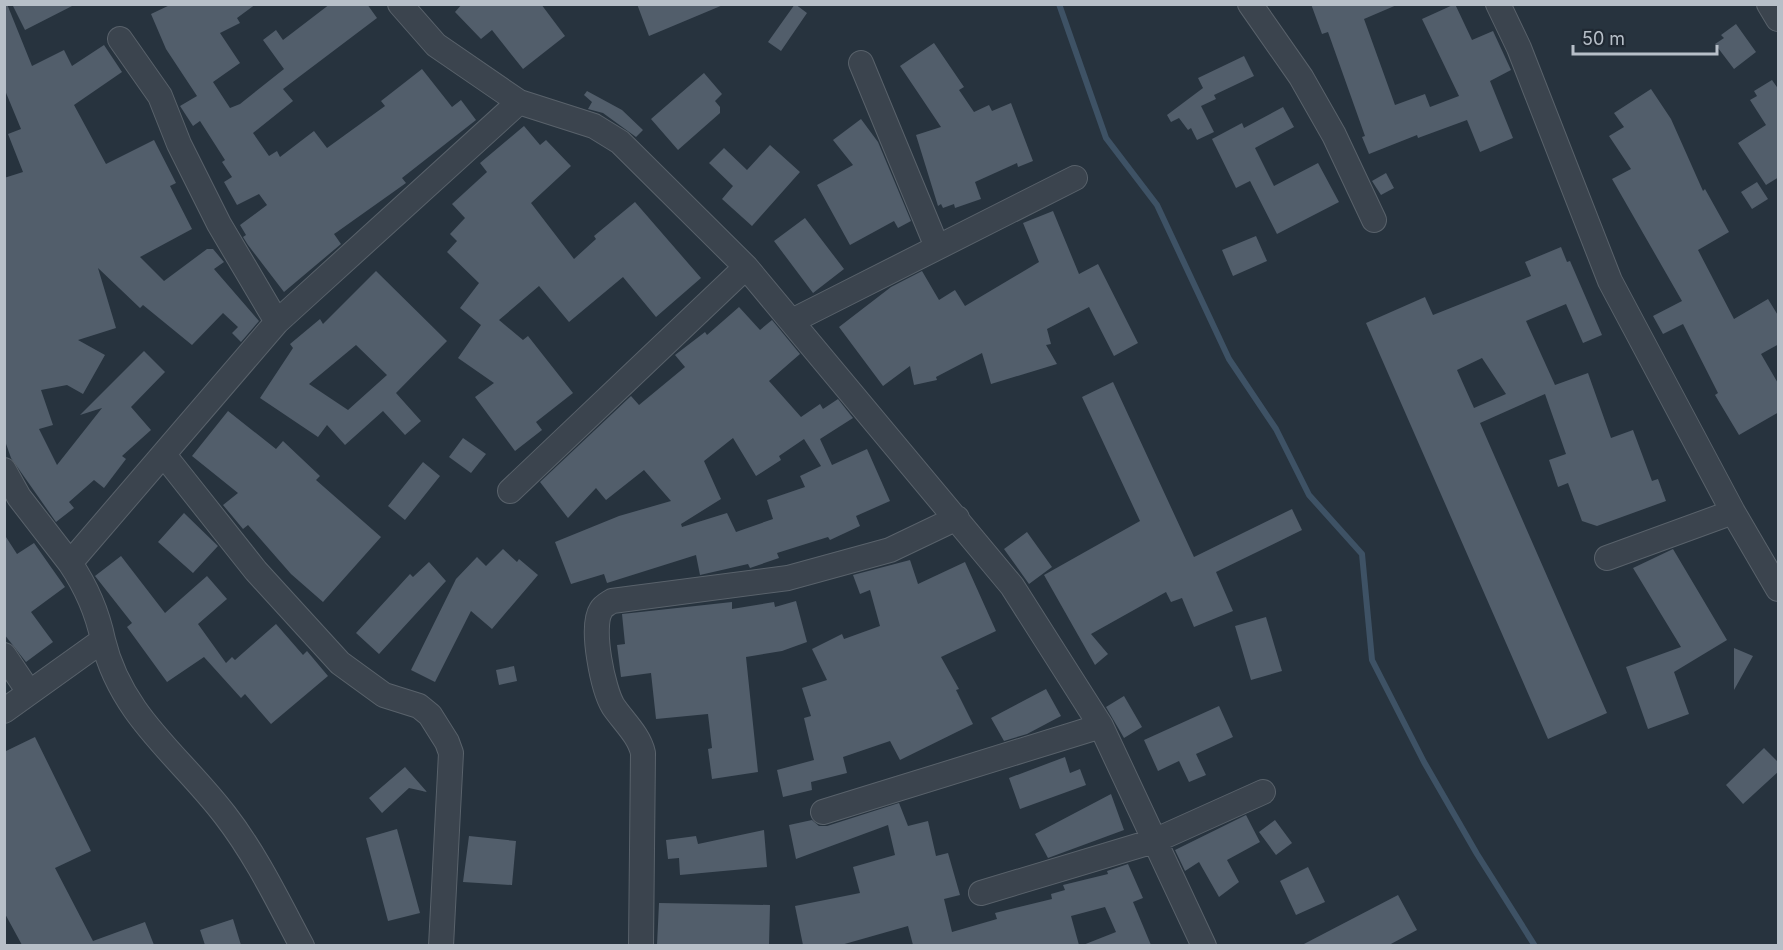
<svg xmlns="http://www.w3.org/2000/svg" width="1783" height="950" font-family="Inter,sans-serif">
<rect width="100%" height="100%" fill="#27333e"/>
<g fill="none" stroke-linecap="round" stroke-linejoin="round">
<path stroke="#3e5265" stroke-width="6" d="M1059,4L1106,138L1157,205L1229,359L1276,429L1309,495L1362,554L1372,660L1424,762L1477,854L1535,946"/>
</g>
<path fill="#525e6b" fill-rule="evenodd" d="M4,4H7L32,66L64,50L72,66L104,45L122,72L74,105L106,164L154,140L176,183L170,186L192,229L140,257L164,281L207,249H213L224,262L214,269L259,321L241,342L232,333L238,327L223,313L192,345L143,305L140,308L98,268L116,328L78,340L105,355L83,394L67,385L41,390L53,425L39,429L57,465L102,408L80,415L144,351L165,372L131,407L151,430L122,456L126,459L104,488L94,480L69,502L74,508L56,522L11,458L4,438V178L23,172L8,134L21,129L4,88Z
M12,4H76L25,30Z
M172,4H256L237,18L240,23L220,33L240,63L213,82L230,108L240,104L284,69L263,40L276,30L283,40L330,4H367L377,18L283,89L293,101L253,133L269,156L277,151L280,157L314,131L327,148L385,106L381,101L422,69L452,107L461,100L476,120L402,178L406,183L337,232L334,234L341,244L284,292L248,245L243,237L246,235L240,225L267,205L259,194L237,205L224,182L232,177L222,162L225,160L200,121L193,126L180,106L197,96L166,49L151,14Z
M462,4H541L565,36L523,69L492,30L481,39L455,12Z
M637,4H723V5L649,36Z
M795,4L807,13L781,51L768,42Z
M1311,4H1399L1364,19L1395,105L1425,94L1430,107L1459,96L1422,19L1455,4L1472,40L1493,31L1511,70L1490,81L1513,138L1480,152L1467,120L1418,138L1417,135L1369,154L1362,137L1365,136L1328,32L1322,34Z
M1736,24L1756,52L1734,69L1715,44L1724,38L1721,35Z
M934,43L964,87L959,90L974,112L989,105L992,111L1011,103L1033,161L1018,167L1017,163L975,182L981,199L955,208L954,204L943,208L941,204L938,206L916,135L941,127L900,66Z
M1244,56L1254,76L1214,95L1216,99L1201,106L1214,132L1197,140L1191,128L1188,130L1179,118L1171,122L1167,115L1203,88L1198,78Z
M704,73L722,94L715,101L720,107V113L678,150L651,119Z
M1772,80L1779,90V177L1766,185L1738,143L1766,125L1750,100L1757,96L1754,91Z
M1651,89L1671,119L1703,191L1705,189L1729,232L1698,250L1734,319L1768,299L1779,317V344L1761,354L1779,385V412L1739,435L1715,395L1718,393L1683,324L1663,334L1653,316L1682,301L1612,179L1631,169L1609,136L1624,127L1614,113Z
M587,91L622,110L643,130L636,137L603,113L588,109L592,102L584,95Z
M1283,107L1294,127L1255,148L1274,186L1318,163L1339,202L1277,234L1250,181L1236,188L1212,139L1242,123L1244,128Z
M861,119L878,142L911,221L898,228L894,221L850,245L817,185L853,165L833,140Z
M524,126L540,145L546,140L571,166L531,203L574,259L596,239L594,236L635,202L701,278L656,317L623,277L569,322L539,286L499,320L523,340L528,336L573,393L536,422L542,430L515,451L475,397L494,383L458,358L481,325L460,308L479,283L447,252L457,241L450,234L465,218L452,204L487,172L480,163Z
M770,145L800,172L752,226L722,199L733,186L709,163L724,148L747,170Z
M1386,173L1394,188L1381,195L1372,181Z
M1757,182L1768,199L1752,209L1741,192Z
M1053,211L1079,274L1098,264L1138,343L1114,356L1089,307L1047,329L1051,344L1046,345L1057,364L991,384L982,353L936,377L937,380L914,385L910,366L883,386L839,327L891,287L922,271L939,300L955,290L965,306L1039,262L1023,223Z
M805,218L844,269L813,293L774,241Z
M1256,236L1267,261L1233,276L1222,250Z
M1561,247L1567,262L1570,261L1602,335L1583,343L1566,304L1526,321L1555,385L1588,373L1611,438L1633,430L1652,481L1658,479L1666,501L1597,526L1582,521L1568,483L1558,487L1549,460L1566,454L1545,394L1480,423L1607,713L1548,739L1366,323L1425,297L1433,315L1531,276L1525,262ZM1482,358L1506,394L1474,408L1457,370Z
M376,271L447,341L396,393L421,421L405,435L383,411L345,445L327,425L318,437L260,398L293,348L290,344L320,319L323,324ZM356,345L387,375L348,410L309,384Z
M739,307L760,330L772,320L800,354L769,381L801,417L820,404L823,409L838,399L853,418L820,439L832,465L867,449L890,501L856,516L860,526L830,540L828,537L777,553L779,558L750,568L748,564L700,575L696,555L607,583L604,574L571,584L555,542L619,516L671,501L644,470L606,500L596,488L568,518L540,482L631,396L639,405L685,367L675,355L705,332L707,335ZM733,438L756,476L781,460L779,456L804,439L821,466L800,476L805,487L767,500L773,519L736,532L727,513L682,527L681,524L721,499L704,461Z
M1113,382L1194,557L1292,509L1302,530L1216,572L1233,611L1194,627L1182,598L1171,602L1166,592L1091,634L1108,654L1095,665L1044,575L1140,521L1082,397Z
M228,411L276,449L283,441L320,476L316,480L381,537L323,602L291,574L248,525L243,529L223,505L238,493L192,456Z
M463,438L486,454L471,473L449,457Z
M423,462L440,476L405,520L388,506Z
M184,513L218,546L193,573L158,542Z
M1027,532L1052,567L1029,584L1004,549Z
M4,534L17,554L34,543L65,587L31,612L53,642L26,662L4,634Z
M503,549L517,562L519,559L538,575L492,629L471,611L435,682L411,670L456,579L477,557L486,566Z
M1673,549L1727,640L1674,672L1689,714L1648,729L1626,667L1681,647L1633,568Z
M121,556L165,613L207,576L227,599L198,624L226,663L232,657L235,660L276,624L303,655L307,651L328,676L271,724L245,694L241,698L204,657L167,682L127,627L132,623L95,576Z
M910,560L918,584L965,562L996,631L941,657L959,689L956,690L973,724L900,760L890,741L843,757L847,773L811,782L812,790L783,797L777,770L814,760L804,718L811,716L802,688L827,680L812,649L842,634L844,639L880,626L870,590L860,594L853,575Z
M429,562L446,581L379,654L356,633L410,574L413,577Z
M796,601L807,642L782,651L746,657L758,772L712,779L708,749L712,748L708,714L656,719L651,673L621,677L617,645L625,644L622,614L732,602V609L774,602L775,607Z
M1266,617L1282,671L1251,680L1235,626Z
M1734,648L1753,656L1734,690Z
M514,666L517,681L499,685L496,670Z
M1046,689L1061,716L1027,734L1004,741L991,718Z
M1124,696L1142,727L1124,738L1106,707Z
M1219,706L1233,737L1196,754L1206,775L1189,782L1179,761L1158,771L1144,740Z
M35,737L91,851L55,868L93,941L145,922L154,945H22L4,912V752Z
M1764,748L1779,763V771L1743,804L1726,785Z
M1065,757L1070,773L1080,769L1086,785L1020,809L1009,778Z
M405,767L427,792L409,788L382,813L369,798Z
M1111,794L1124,830L1048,858L1035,834Z
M899,803L908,826L928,821L936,856L948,853L960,895L944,899L952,932L997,919L995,913L1052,899L1051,894L1065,890L1063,885L1108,874L1107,871L1128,864L1143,898L1133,902L1151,945H1083L1116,932L1105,907L1071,916L1079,945H913L908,926L841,945H803L795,906L860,893L853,867L895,855L888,825L796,859L789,825L812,820L819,826H827Z
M1246,815L1260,842L1227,860L1239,882L1219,897L1199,862L1185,871L1175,850Z
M1275,820L1292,843L1276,855L1259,832Z
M397,829L420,913L388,921L366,838Z
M764,830L767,867L680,875L679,858L668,859L666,840L696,836L698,844Z
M469,836L516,841L512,885L463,882Z
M1308,867L1325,902L1296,915L1280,881Z
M1398,895L1417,930L1389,945H1302Z
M659,903L770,905L769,945H657Z
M233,919L241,945H205L200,930Z"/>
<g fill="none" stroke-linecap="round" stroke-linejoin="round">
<g stroke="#59626b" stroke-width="26">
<path id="minor" d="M400,4L436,45L519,102L594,126L620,142L746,267L1012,586L1101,726L1204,946
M1250,4L1301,77L1334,135L1374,220
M1498,4L1519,48L1610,281L1733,512L1778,589
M1769,4L1778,19
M120,39L160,96L179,144L219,224L277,322
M861,63L937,247
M792,321L1075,178
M164,455L256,571L340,663L384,695L419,706L430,715L447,742L451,753L441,946
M4,470L19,497L70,563
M510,491L746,267
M1607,558L1733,512
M103,640C121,716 180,756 225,815C256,855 278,901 302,946
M4,655L29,692
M4,711L103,640C97,611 87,588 70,563L277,322L519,102
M823,812L1101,726
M981,893L1154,841L1263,792
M641,946L643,753C639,735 623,721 613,706C603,689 590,627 601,610C603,606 609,603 612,601L788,578L890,550L957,518"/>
</g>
<use href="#minor" stroke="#3b444e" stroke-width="24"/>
</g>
<rect width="1783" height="950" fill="none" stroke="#b7bfc8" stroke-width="12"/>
<path d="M1573 45v9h144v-9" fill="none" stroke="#b7bfc8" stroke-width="3"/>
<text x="1582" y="45" font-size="18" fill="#b7bfc8" stroke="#202933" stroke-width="4.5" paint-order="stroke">50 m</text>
</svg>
